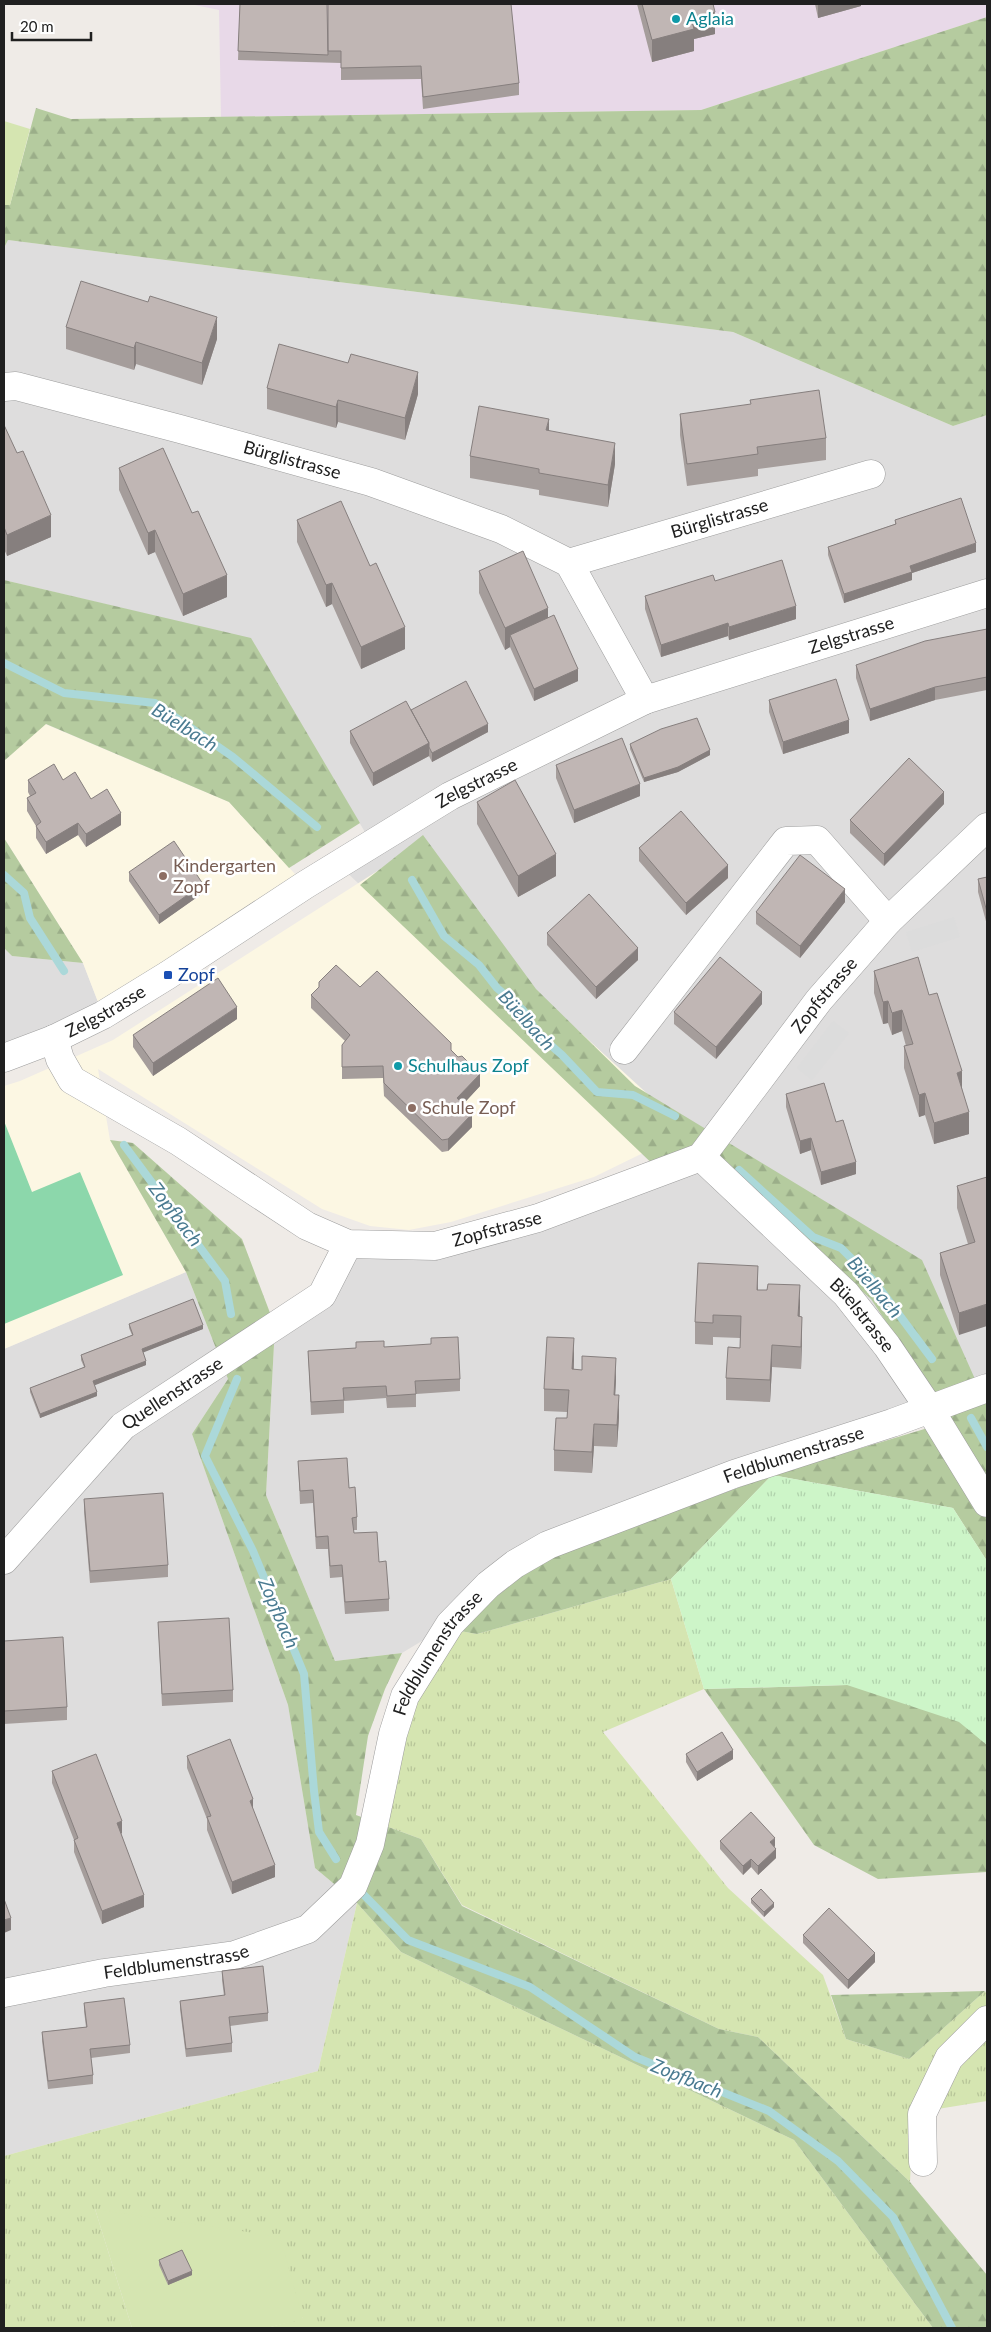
<svg xmlns="http://www.w3.org/2000/svg" width="991" height="2332" font-family="Lato,sans-serif">
<defs>
<pattern id="grass-tufts" width="24" height="20" patternUnits="userSpaceOnUse" patternTransform="scale(1.25)"><rect width="24" height="20" fill="#d5e5b1"/><path d="M3 7l-1-3M5 7V3M7 7l1-3M15 17l-1-3M17 17v-4M19 17l1-3" fill="none" stroke="#b7c498"/></pattern>
<pattern id="forest-firs" width="22" height="20" patternUnits="userSpaceOnUse" patternTransform="scale(1.25)"><rect width="22" height="20" fill="#b5cb9f"/><path d="M5 1l3.5 6h-7zM16 11l3.5 6h-7z" fill="#9bae89"/></pattern>
<pattern id="park-tufts" width="24" height="20" patternUnits="userSpaceOnUse" patternTransform="scale(1.25)"><rect width="24" height="20" fill="#cdf5c8"/><path d="M3 7l-1-3M5 7V3M7 7l1-3M15 17l-1-3M17 17v-4M19 17l1-3" fill="none" stroke="#b0d2ac"/></pattern>
</defs>
<rect width="100%" height="100%" fill="#efebe7"/>
<path fill="#dedddd" d="M8,240L733,332L953,426L987,415V1388L548,1545L450,1624L402,1653L335,1661L266,1495L275,1326L322,1295L348,1244L435,1246L661,1172L338,864L372,844L251,639L4,580V248Z
M4,948L12,956L83,963L103,1015L4,1058Z
M186,1272L228,1379L192,1434L288,1705L315,1868L357,1903L318,2071L4,2156V1349Z"/>
<path fill="#e8d9e8" d="M190,4H987V17L701,110L221,117L219,10Z"/>
<path fill="#fcf7e3" d="M45,724L229,802L305,885L103,1015L83,963L4,838V761Z
M393,861L688,1131L594,1177L451,1222L409,1230L370,1226L322,1209L98,1069L110,1140L186,1272L4,1349V1086L20,1081L113,1040Z"/>
<path fill="url(#grass-tufts)" d="M671,1579L704,1689L603,1732L728,1888L823,1975L846,2039L909,2059L985,1991L987,1995V2101L913,2113L910,2182L758,2037L719,2029L462,1905L421,1839L386,1826L403,1738L426,1681L460,1631L477,1634Z
M357,1903L401,1952L794,2140L933,2328H267L303,2318L95,2209L132,2328H4V2156L318,2071Z"/>
<path fill="url(#forest-firs)" d="M987,17V415L953,426L733,332L8,240L4,248V205H10L36,108L71,119L701,110Z
M4,580L251,638L360,823L289,868L229,802L46,724L4,761Z
M423,835L536,989L635,1086L922,1260L987,1406V1561L953,1508L772,1475L671,1579L477,1634L460,1631L480,1610L519,1578L560,1554L772,1475L951,1421L871,1299L701,1157L661,1172L360,885Z
M4,838L83,963L12,956L4,948Z
M110,1140L133,1143L242,1239L275,1326L266,1495L335,1661L402,1653L385,1689L368,1736L356,1815L421,1839L462,1906L719,2029L758,2037L910,2182L987,2275V2328H933L794,2140L401,1952L357,1903L315,1868L288,1705L192,1434L228,1379L186,1272Z
M850,1623L987,1745V1872L878,1879L814,1845L704,1689L847,1685Z
M985,1991L909,2059L846,2039L831,1995Z"/>
<path fill="url(#park-tufts)" d="M772,1475L953,1508L987,1561V1745L959,1722L847,1685L704,1689L671,1579Z"/>
<path fill="#d5e5b1" d="M4,121L30,129L10,205H4Z
M95,2209L280,2237L303,2319L267,2328H132Z"/>
<path fill="#8cd7ab" d="M4,1121L32,1192L80,1172L123,1275L4,1324Z"/>
<path fill="#dcdcdc" d="M954,917L960,937L912,952L906,932Z
M833,1021L849,1033L812,1080L797,1068Z"/>
<g fill="none" stroke-linecap="round" stroke-linejoin="round">
<path stroke="#abd8d9" stroke-width="8" d="M4,663L64,693L155,703L233,757L317,827
M4,875L24,893L30,918L64,971
M412,880L444,936L479,965L497,988L523,1010L538,1034L562,1055L597,1092L633,1095L675,1116
M124,1145L225,1281L231,1314
M739,1170L813,1237L841,1248L874,1281L932,1359
M237,1379L205,1456L253,1551L304,1674L314,1791L319,1832L336,1859
M971,1418L987,1447
M362,1893L408,1940L530,1987L635,2057L769,2111L838,2161L893,2217L952,2328"/>
<g stroke="#9d9d9d" stroke-width="29">
<g id="minor">
<path id="s1" d="M4,387L16,386L180,429L371,482L501,529L569,563L871,474"/>
<path d="M569,563L645,700"/>
<path id="s2" d="M54,1039L60,1059L72,1080L178,1141L307,1226L348,1244L435,1246L538,1218L701,1157L819,1000L888,921L987,827"/>
<path d="M624,1050L786,841L817,840L888,921"/>
<path id="s3" d="M4,1058L54,1039L103,1015L168,975L305,885L450,796L645,700L987,593"/>
<path id="s4" d="M701,1157L846,1294L887,1346L929,1408L987,1503"/>
<path id="s5" d="M4,1560L123,1426L322,1295L348,1244"/>
<path id="s6" d="M4,1993L104,1973L235,1955L308,1929L353,1886L370,1844L393,1734L405,1696L450,1624L488,1585L515,1564L548,1545L734,1474L892,1423L987,1388"/>
<path d="M923,2162L922,2114L949,2058L987,2020"/>
</g>
</g>
<use href="#minor" stroke="#fff" stroke-width="28"/>
</g>
<path fill="#a59d9b" d="M240,4L519,83V95L423,109L421,79L341,80V63L238,60Z
M637,4H713L715,34L694,39V51L652,62Z
M815,4H861V6L818,18Z
M148,302L217,339L202,385L136,364L134,370L66,349V327Z
M267,388L418,394L405,440L338,422L336,428L267,409Z
M680,414L826,438V460L758,469V476L687,486L680,435Z
M4,425L51,537L7,556L4,549Z
M549,431L615,464L608,507L539,495V490L470,478V456Z
M119,468L227,597L183,616L155,552L148,555L119,490Z
M297,520L405,649L361,669L332,604L326,607L297,542Z
M895,520L976,552L912,573V580L844,603L828,555V547L895,524Z
M479,571L548,618L578,681L534,701L510,647L505,650L479,593Z
M715,581L796,619L729,640L728,636L661,657L645,609V596Z
M987,629V690L935,700L870,721L856,678V665Z
M769,700L849,733L783,754L769,712Z
M411,710L488,732L432,762L429,756L373,786L350,743V731Z
M630,744L710,755L678,772L644,782L630,749Z
M556,765L640,796L574,823L556,778Z
M28,780H63L91,799L121,825L86,847L78,835L46,854L36,838V826L27,811V798L30,796L28,792Z
M477,802L556,876L518,897L477,824Z
M944,804L884,866L850,833V820Z
M639,848L728,878L686,915L639,861Z
M129,872L203,893L159,924L129,881Z
M987,877V925L978,892V879Z
M845,902L800,958L756,924V912Z
M547,933L638,960L596,999L547,945Z
M874,971L929,995L962,1088L969,1134L934,1144L925,1115L919,1117L904,1068V1046H906L902,1031L892,1035L888,1023L883,1024L874,993Z
M319,982L360,987L451,1050L480,1086L463,1104L472,1127L448,1151L442,1152L384,1096L383,1078L342,1079V1045L345,1041L311,1008V995L319,987Z
M762,1004L716,1059L674,1024V1012Z
M237,1019L153,1076L133,1047V1035Z
M786,1094L836,1122L856,1174L821,1185L811,1150L800,1154L786,1107Z
M987,1177L959,1335L940,1275V1253L968,1244L957,1208V1186Z
M758,1290L800,1307V1317L802,1339L801,1369L772,1367L770,1402L726,1400V1378L740,1348V1338L713,1337V1345L695,1344V1322Z
M129,1324L203,1329L143,1352L146,1365L94,1385L97,1396L40,1418L30,1392V1388L84,1367L81,1360V1355L132,1335L129,1328Z
M384,1347L460,1379V1391L416,1394V1407L387,1408L386,1398L344,1401V1413L311,1415L308,1351Z
M574,1360V1369L616,1380L615,1395L619,1417L617,1447L594,1446L592,1473L554,1471V1450L567,1418V1412L544,1411V1389Z
M298,1461L349,1488L357,1517V1530H353L354,1533L379,1562L389,1599V1611L345,1614L342,1577L330,1578L328,1549H316L313,1503L300,1504Z
M84,1499L168,1565V1577L90,1583L84,1512Z
M158,1622L233,1690V1702L162,1706Z
M4,1641L67,1707V1720L4,1724Z
M686,1754L733,1759L697,1781L686,1762Z
M187,1756L253,1810L275,1877L232,1894L207,1830V1819L187,1768Z
M52,1771L122,1833L121,1834L144,1907L102,1924L74,1852V1840L52,1783Z
M720,1841L775,1846L774,1847L776,1858L758,1875L751,1867L743,1875L720,1849Z
M751,1899L774,1907L764,1917L751,1903Z
M803,1935L875,1962L848,1989L803,1943Z
M222,1971L268,2013V2021L230,2026L232,2043V2052L186,2057L180,2009V2001L224,1996L222,1980Z
M84,2003L130,2045V2053L91,2058L93,2075V2084L48,2089L42,2041V2032L86,2027L84,2011Z
M986,2139H987V2165L986,2155Z
M159,2260L192,2275L168,2285L159,2265Z"/>
<path fill="#867f7e" d="M818,4H861V6L818,18Z
M715,12V34L694,39V51L652,62V40L691,18Z
M217,317V339L202,385V363Z
M136,342V364L134,370V348Z
M418,372V394L405,440V418Z
M338,400V422L336,428V407Z
M549,419V441L546,430Z
M615,443V464L608,507V485Z
M51,515V537L7,556V535Z
M155,530V552L148,555V533Z
M976,543V552L912,573V580L844,603V594L910,566Z
M227,575V597L183,616V594Z
M332,583V604L326,607V585Z
M796,606V619L729,640V627Z
M548,608V630L510,635V647L505,650V628Z
M728,623V636L661,657V645Z
M405,627V649L361,669V647Z
M578,669V681L534,701V689Z
M935,687V700L870,721V709Z
M849,720V733L783,754V742Z
M488,724V732L432,762V753Z
M429,743V756L373,786V773Z
M710,750V755L678,772L644,782V778Z
M640,784V796L574,823V810Z
M944,792V804L884,866V854Z
M121,813V825L86,847V834Z
M78,823V835L46,854V842Z
M556,854V876L518,897V876Z
M728,865V878L686,915V903Z
M203,884V893L159,924V915Z
M845,889V902L800,958V946Z
M638,948V960L596,999V987Z
M762,992V1004L716,1059V1047Z
M888,1001V1023L883,1024V1002Z
M237,1007V1019L153,1076V1063Z
M902,1010V1031L892,1035V1013Z
M962,1071V1093L957,1073Z
M480,1074V1086L457,1111V1098Z
M925,1093V1115L919,1117V1095Z
M969,1112V1134L934,1144V1123Z
M472,1114V1127L448,1151V1139Z
M811,1138V1150L800,1154V1141Z
M856,1162V1174L821,1185V1172Z
M758,1266V1288L757,1312V1290Z
M800,1285V1307L798,1338V1316Z
M987,1304V1326L959,1335V1313Z
M802,1317V1339L801,1369V1347Z
M203,1325V1329L142,1353V1349Z
M574,1338V1360L572,1391V1369Z
M772,1345V1367L770,1402V1380Z
M616,1358V1380L614,1417V1395Z
M146,1361V1365L93,1386V1381Z
M97,1392V1396L40,1418V1414Z
M619,1395V1417L617,1447V1425Z
M594,1424V1446L592,1473V1452Z
M733,1750V1759L697,1781V1772Z
M253,1799V1811L250,1801Z
M122,1821V1833L117,1835V1823Z
M775,1838V1846L770,1851V1842Z
M776,1849V1858L758,1875V1866Z
M751,1859V1867L743,1875V1866Z
M275,1865V1877L232,1894V1882Z
M144,1895V1907L102,1924V1911Z
M774,1903V1907L764,1917V1912Z
M11,1918V1930L4,1933V1920Z
M875,1953V1962L848,1989V1980Z
M192,2271V2275L168,2285V2281Z"/>
<path fill="#c0b6b4" stroke="#867f7e" d="M240,4H327L328,55L238,51Z
M328,4H511L519,83L423,97L421,66L341,68V51H328Z
M642,4H713L715,12L691,18L694,29L652,40Z
M81,281L148,302L150,296L217,317L202,363L136,342L134,348L66,327Z
M279,344L348,363L351,354L418,372L405,418L338,400L336,407L267,388Z
M819,390L826,438L757,447L758,454L687,464L680,414L751,404L750,400Z
M479,406L549,419L546,430L615,443L608,485L539,473V469L470,456Z
M4,425L17,453L23,451L51,515L7,535L4,527Z
M163,448L192,513L198,511L227,575L183,594L155,530L148,533L119,468Z
M961,498L976,543L910,566L912,572L844,594L828,547L896,524L895,520Z
M341,501L370,566L376,563L405,627L361,647L332,583L326,585L297,520Z
M523,551L548,608L505,628L479,571Z
M782,560L796,606L729,627L728,623L661,645L645,596L713,575L715,581Z
M554,615L578,669L534,689L510,635Z
M987,629V677L935,687L870,709L856,665L925,641Z
M836,679L849,720L783,742L769,700Z
M466,681L488,724L432,753L429,747V743L411,710Z
M406,701L429,743L373,773L350,731Z
M697,718L710,750L678,767L644,778L630,744L661,729Z
M622,738L640,784L574,810L556,765Z
M909,758L944,792L884,854L850,820Z
M54,764L63,780L75,772L91,799L107,789L121,813L86,834L78,823L46,842L36,826L41,822L27,798L36,793L28,780Z
M515,780L556,854L518,876L477,802Z
M681,811L728,865L686,903L639,848Z
M174,841L203,884L159,915L129,872Z
M800,855L845,889L800,946L756,912Z
M987,877V912L978,879Z
M589,894L638,948L596,987L547,933Z
M720,957L762,992L716,1047L674,1012Z
M918,957L929,995L937,993L962,1071L957,1073L969,1112L934,1123L925,1093L919,1095L904,1046L913,1044L902,1010L892,1013L888,1001L883,1002L874,971Z
M336,965L360,987L377,971L451,1043V1050L458,1057L462,1056L480,1074L457,1098L472,1114L448,1139L442,1140L384,1083L383,1066L342,1067V1045L350,1035L311,995L319,987V982Z
M218,978L237,1007L153,1063L133,1035Z
M824,1083L836,1122L843,1120L856,1162L821,1172L811,1138L800,1141L786,1094Z
M987,1177V1304L959,1313L940,1253L975,1242L957,1186Z
M698,1263L758,1266L757,1290H767L768,1284L800,1285L798,1316L802,1317L801,1347L772,1345L770,1380L726,1378L728,1347L740,1348L741,1316L713,1315V1323L695,1322Z
M193,1299L203,1325L142,1349L146,1361L93,1381L97,1392L40,1414L30,1388L85,1367L81,1355L133,1335L129,1324Z
M458,1337L460,1379L415,1381L416,1394L387,1396L386,1386L343,1388L344,1400L311,1402L308,1351L356,1348V1342L384,1341V1347L431,1344V1338Z
M547,1337L574,1338L572,1369L582,1370V1356L616,1358L614,1395H619L617,1425L594,1424L592,1452L554,1450L556,1418H567L569,1390L544,1389Z
M347,1458L349,1488L355,1487L357,1517L352,1518L354,1533L377,1532L379,1562L386,1561L389,1599L345,1602L342,1565L330,1566L328,1536L316,1537L313,1490L300,1491L298,1461Z
M163,1493L168,1565L90,1571L84,1499Z
M229,1618L233,1690L162,1694L158,1622Z
M63,1637L67,1707L4,1711V1641Z
M722,1732L733,1750L697,1772L686,1754Z
M230,1739L253,1799L250,1801L275,1865L232,1882L207,1817L211,1816L187,1756Z
M96,1754L122,1821L117,1823L144,1895L102,1911L74,1840L78,1838L52,1771Z
M751,1812L775,1838L770,1842L776,1849L758,1866L751,1859L743,1866L720,1841Z
M761,1889L774,1903L764,1912L751,1899Z
M4,1899L11,1918L4,1920Z
M829,1908L875,1953L848,1980L803,1935Z
M263,1966L268,2013L229,2017L232,2043L186,2049L180,2001L225,1995L222,1971Z
M124,1998L130,2045L90,2049L93,2075L48,2081L42,2032L87,2027L84,2003Z
M182,2250L192,2271L168,2281L159,2260Z"/>
<g fill="#0f9aa8" stroke="#fff" stroke-width="2">
<circle cx="676" cy="19" r="5"/>
<circle cx="398" cy="1066" r="5"/>
</g>
<g fill="#8d6e63" stroke="#fff" stroke-width="2">
<circle cx="163" cy="876" r="5"/>
<circle cx="412" cy="1108" r="5"/>
</g>
<rect fill="#1a4fb4" stroke="#fff" stroke-width="2" x="163" y="970" width="10" height="10" rx="2.5"/>
<g text-anchor="middle" stroke-width="5" stroke-linejoin="round" paint-order="stroke">
<g font-size="18" fill="#0d838f" stroke="#fff" text-anchor="start">
<text x="686" y="25">Aglaia</text>
<text x="408" y="1072">Schulhaus Zopf</text>
</g>
<g font-size="18" fill="#202020" stroke="#fff">
<text dy="6" stroke="none"><textPath href="#s1" startOffset="298">Bürglistrasse</textPath></text>
<text dy="6" stroke="none"><textPath href="#s1" startOffset="751">Bürglistrasse</textPath></text>
<text dy="6" stroke="none"><textPath href="#s3" startOffset="952">Zelgstrasse</textPath></text>
<text dy="6" stroke="none"><textPath href="#s3" startOffset="548">Zelgstrasse</textPath></text>
<text dy="6" stroke="none"><textPath href="#s2" startOffset="938">Zopfstrasse</textPath></text>
<text dy="6" stroke="none"><textPath href="#s3" startOffset="112">Zelgstrasse</textPath></text>
<text dy="6" stroke="none"><textPath href="#s2" startOffset="518">Zopfstrasse</textPath></text>
<text dy="6" stroke="none"><textPath href="#s4" startOffset="226">Büelstrasse</textPath></text>
<text dy="6" stroke="none"><textPath href="#s5" startOffset="238">Quellenstrasse</textPath></text>
<text dy="6" stroke="none"><textPath href="#s6" startOffset="1045">Feldblumenstrasse</textPath></text>
<text dy="6" stroke="none"><textPath href="#s6" startOffset="625">Feldblumenstrasse</textPath></text>
<text dy="6" stroke="none"><textPath href="#s6" startOffset="175">Feldblumenstrasse</textPath></text>
</g>
<g font-size="18" fill="#785e54" stroke="#fff" text-anchor="start">
<text x="173" y="872">Kindergarten<tspan x="173" dy="21">Zopf</tspan></text>
<text x="422" y="1114">Schule Zopf</text>
</g>
<g font-size="18" fill="#164399" stroke="#fff" text-anchor="start">
<text x="178" y="981">Zopf</text>
</g>
<g font-size="19" font-style="italic" fill="#4a7b91" stroke="#fff">
<text transform="translate(185 727) rotate(32)" y="7">Büelbach</text>
<text transform="translate(527 1020) rotate(48)" y="7">Büelbach</text>
<text transform="translate(176 1214) rotate(53)" y="7">Zopfbach</text>
<text transform="translate(875 1287) rotate(50)" y="7">Büelbach</text>
<text transform="translate(279 1613) rotate(67)" y="7">Zopfbach</text>
<text transform="translate(687 2078) rotate(22)" y="7">Zopfbach</text>
</g>
</g>
<rect width="991" height="2332" fill="none" stroke="#202020" stroke-width="10"/>
<path d="M12 32v8h79v-8" fill="none" stroke="#202020" stroke-width="2.5"/>
<text x="20" y="32" font-size="15" fill="#202020" stroke="#ffffff" stroke-width="4" paint-order="stroke">20 m</text>
</svg>
